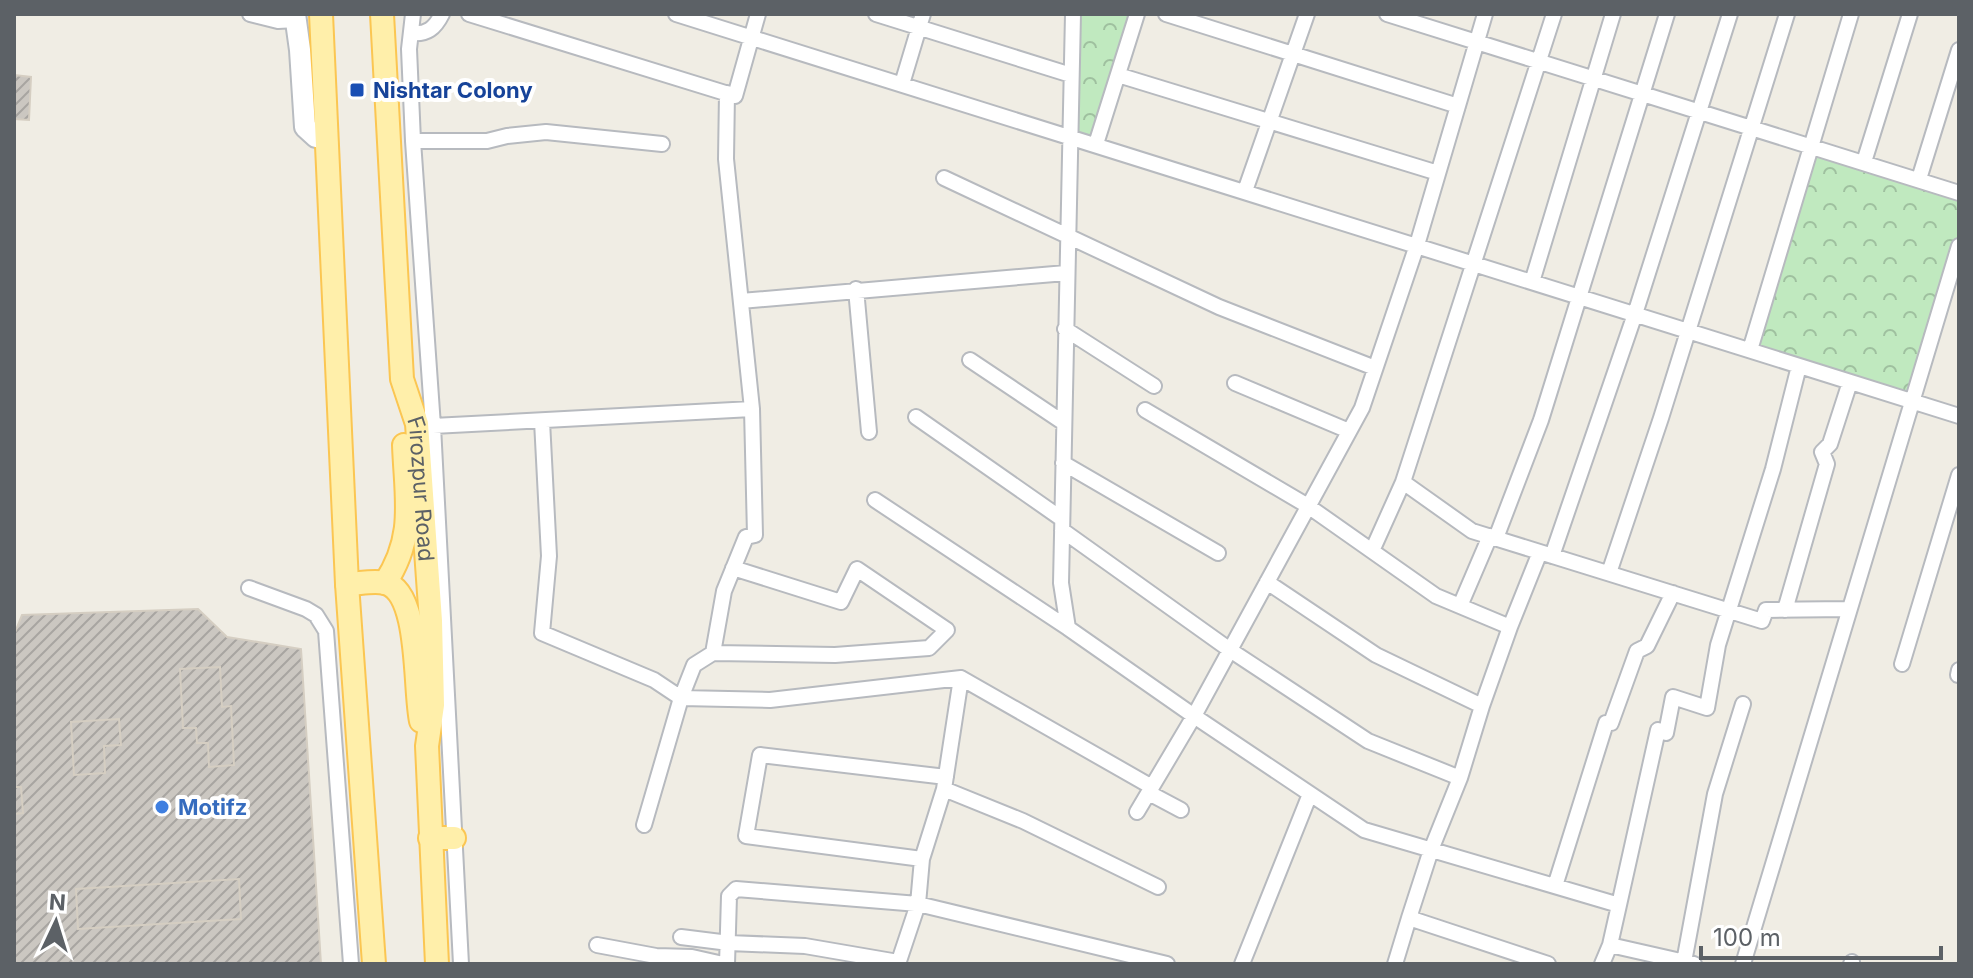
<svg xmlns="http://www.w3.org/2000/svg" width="1973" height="978" font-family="Inter,sans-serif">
<defs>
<pattern id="forest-crowns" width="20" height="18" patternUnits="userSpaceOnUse" patternTransform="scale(2)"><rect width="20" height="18" fill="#c0e9bf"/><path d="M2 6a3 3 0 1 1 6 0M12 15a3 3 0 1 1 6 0" fill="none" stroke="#9fc09f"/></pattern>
<pattern id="building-hatch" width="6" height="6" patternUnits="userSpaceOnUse" patternTransform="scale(2)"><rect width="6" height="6" fill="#cbc7c1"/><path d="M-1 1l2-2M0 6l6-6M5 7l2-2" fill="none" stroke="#a8a5a1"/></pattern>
</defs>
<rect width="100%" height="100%" fill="#f0ede4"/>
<path fill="url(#forest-crowns)" d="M1073,14H1137L1096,144L1069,136Z
M1810,145L1959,193V246L1912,402L1750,351Z"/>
<path fill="url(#building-hatch)" stroke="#d5cec2" stroke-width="2" d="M14,75L31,77L29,120L14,119Z
M198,609L227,637L301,649L321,964H14V635L22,615Z
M220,667L222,707L231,706L234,765L209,767L208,743H197L196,728H183L180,669Z
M119,719L121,745L104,746L105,773L74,775L71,722Z
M14,787H21L23,813L14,814Z
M239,879L241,919L78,929L76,889Z"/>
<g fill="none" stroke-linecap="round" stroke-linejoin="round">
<g stroke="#b7babf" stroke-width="18">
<path id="street" d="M250,14L278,21L296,20
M413,14L409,49L413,141L433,426L461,964
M469,14L735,96L758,14
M676,14L1959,416
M876,14L1071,75
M1166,14L1458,106
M1387,14L1959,193
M1485,14L1417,245L1362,408L1194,716L1364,830L1619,905L1610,945L1694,964
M411,33C427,35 435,28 442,14
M1118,75L1438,173
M902,84L923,14
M413,141H487L507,136L546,132L662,144
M1096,144L1137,14
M1864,162L1910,14
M944,178L1219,307L1375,368
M1919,179L1959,50
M1245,191L1307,14
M1532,282L1613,14
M856,289L869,432
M741,301L1066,273
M1065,329L1154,386
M1750,350L1851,14
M970,360L1064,423
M1235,383L1349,431
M1145,410L1308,506L1436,596L1510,627L1482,706
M916,417L1062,519
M542,421L549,556L542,633L654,680L681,698L770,700L961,678L1152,787
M433,426L752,409
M1063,463L1218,553
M1403,482L1554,14
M875,500L1068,628L1194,716L1137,812
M1062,530L1230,650L1368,741L1460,778L1431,850L1409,918L1548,964
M1496,538L1541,420L1667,14
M1372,551L1403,482L1472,531L1762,621L1766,610L1849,609
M1552,556L1635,314L1730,14
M1609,573L1661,418L1787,14
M1267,582L1376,655L1482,706L1460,778
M249,588L306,609L316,615L326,631L351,964
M1460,606L1490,536
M1785,610L1827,464L1822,452L1830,444L1850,382
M1510,627L1540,552
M1068,628L1061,583L1073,14
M713,653L835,655L929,648L947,630L857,569L841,602L733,568
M1902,664L1959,475
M1958,675L1959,670
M944,789L1023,821L1158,887
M1149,793L1181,810
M644,825L681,698L694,665L713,653L724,591L746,537L755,535L752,409L726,159L727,93
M922,859L746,836L760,755L946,777
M1555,886L1606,723H1611L1637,651L1647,646L1673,593
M1619,905L1658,730L1666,733L1673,697L1707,708L1718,645L1773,469L1799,366
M681,937L729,943L805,946L898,962
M597,945L656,956L692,957L723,964
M1684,962L1715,794L1743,704
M727,964L729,896L736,889L918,904L1167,964
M898,964L918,904L922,859L944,789L961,678
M1242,964L1310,794
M1395,964L1409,918
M1602,964L1610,945
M1743,964L1959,246
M1851,964L1852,962"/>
</g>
<g stroke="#b8bcc1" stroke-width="24">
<path id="secondary" d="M295,14L300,50L305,127L316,137L327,139"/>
</g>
<g stroke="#fbc652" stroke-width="26">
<g id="primary">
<path d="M321,14L347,584L374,964"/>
<path id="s1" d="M382,14L402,379L417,424L431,621L433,705L427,746L437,964"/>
<path d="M385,583C416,536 406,499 404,445"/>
<path d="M347,584C358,584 374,580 385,583C421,592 414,690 421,721"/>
<path d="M430,838H454"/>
</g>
</g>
<use href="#street" stroke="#fff" stroke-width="14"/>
<use href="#secondary" stroke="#fff" stroke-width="20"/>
<use href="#primary" stroke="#ffefaa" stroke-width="22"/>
</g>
<rect fill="#1a4fb4" stroke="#fff" stroke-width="3" x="349" y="82" width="16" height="16" rx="4"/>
<circle fill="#3f7fe0" stroke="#fff" stroke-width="3" cx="162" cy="807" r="8"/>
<g text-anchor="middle" stroke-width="8" stroke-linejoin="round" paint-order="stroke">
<g font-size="22" font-weight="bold" fill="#164399" stroke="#fff" text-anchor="start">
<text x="373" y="98">Nishtar Colony</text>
</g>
<g font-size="22" fill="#5c6166" stroke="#fff">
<text dy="8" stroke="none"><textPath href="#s1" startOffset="478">Firozpur Road</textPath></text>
</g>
<g font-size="22" font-weight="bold" fill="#366cbe" stroke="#fff" text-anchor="start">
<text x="178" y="815">Motifz</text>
</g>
</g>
<rect width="1973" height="978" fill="none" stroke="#5c6166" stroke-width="32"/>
<g transform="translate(56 922) rotate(4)" stroke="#ffffff" stroke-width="6" paint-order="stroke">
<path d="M0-6L14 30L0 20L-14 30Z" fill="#5c6166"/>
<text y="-12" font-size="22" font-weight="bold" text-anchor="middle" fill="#5c6166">N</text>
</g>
<path d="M1701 946v12h240v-12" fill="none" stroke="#5c6166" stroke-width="4"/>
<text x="1713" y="946" font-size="24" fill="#5c6166" stroke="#ffffff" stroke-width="6" paint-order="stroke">100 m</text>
</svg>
